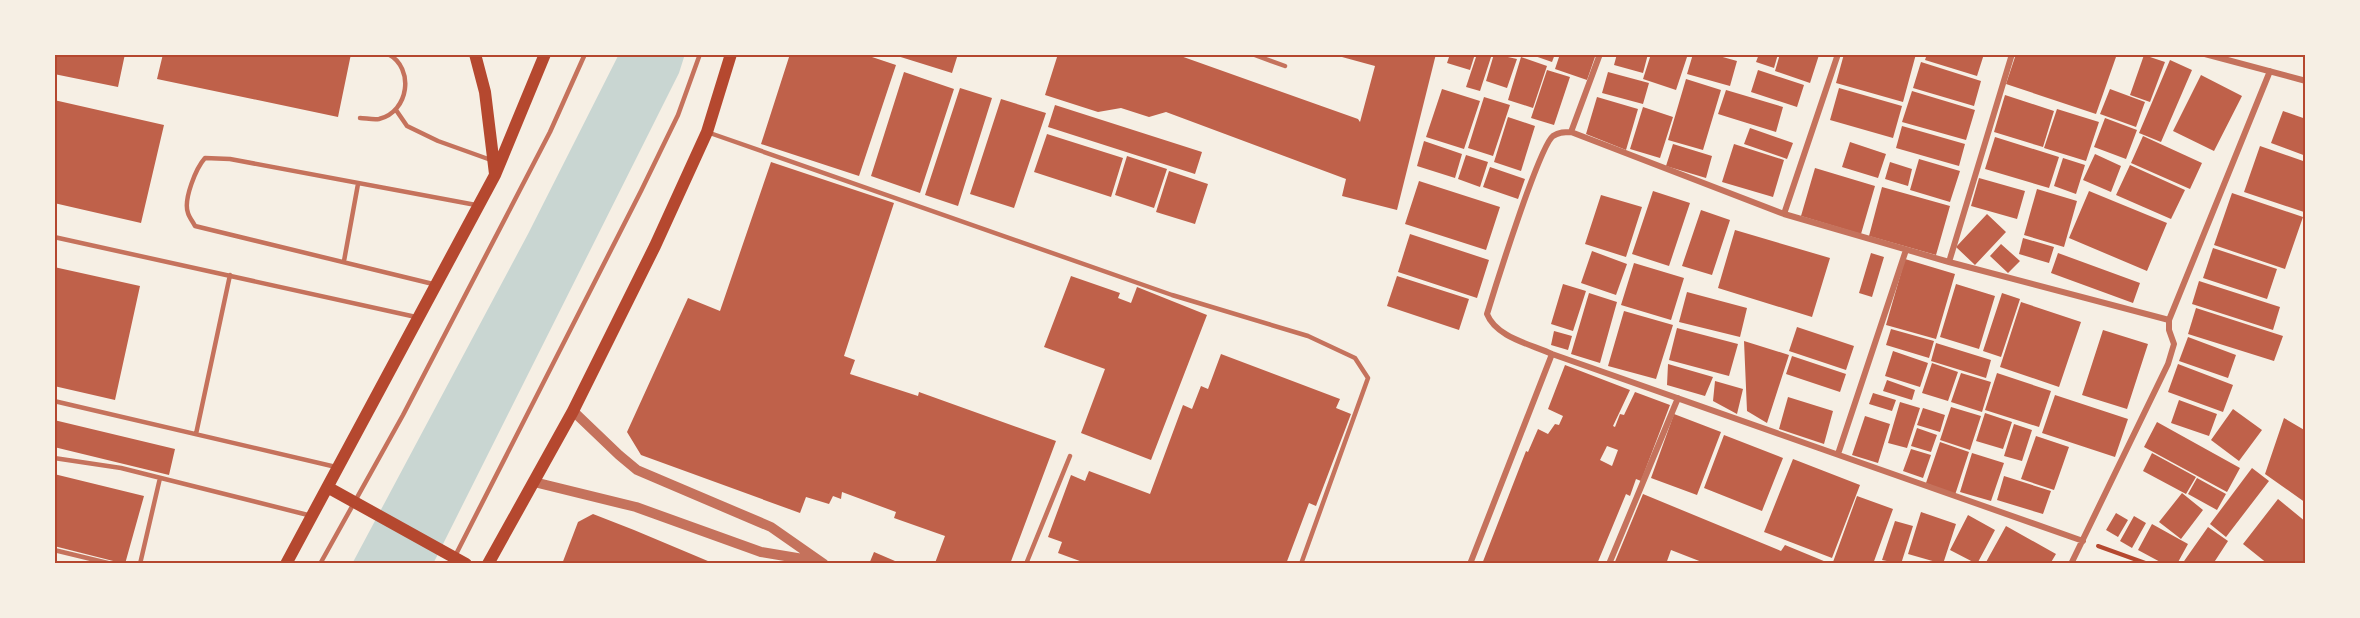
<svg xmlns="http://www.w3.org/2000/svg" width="2360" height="618" font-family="'Asap Condensed',sans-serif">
<rect width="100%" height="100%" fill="#f6efe4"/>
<path fill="#c9d6d2" d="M619,54H685L679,73L433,564H352L528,234Z"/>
<path fill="#bf614a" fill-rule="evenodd" d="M54,54H125L118,87L54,74Z
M163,54H351L338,117L157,79Z
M790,54H863L896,65L859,176L761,144Z
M891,54H958L952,73Z
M1058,54H1175L1358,119L1360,122L1375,66L1331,54H1436L1397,210L1342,196L1346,179L1166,112L1149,117L1121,108L1098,112L1045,95Z
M1450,54H1475L1470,70L1447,63Z
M1477,54H1492L1480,91L1466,87Z
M1494,54L1517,59L1507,88L1486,81Z
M1529,54H1555L1552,62Z
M1560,54H1596L1587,80L1555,69Z
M1617,54H1648L1643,73L1614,65Z
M1651,54H1688L1676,90L1643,79Z
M1693,54H1712L1737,61L1730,86L1687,74Z
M1759,54H1778L1774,68L1756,62Z
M1780,54L1819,55L1810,83L1775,71Z
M1844,54H1916L1903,102L1836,83Z
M1927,54H1984L1977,76L1925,60Z
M2016,54H2108L2116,57L2096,114L2006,84Z
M2144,55L2165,62L2150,102L2130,95Z
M1521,57L1547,66L1533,108L1508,100Z
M2170,60L2192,70L2161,142L2139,133Z
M1921,62L1981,81L1974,106L1913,88Z
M1547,70L1570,77L1554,125L1531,118Z
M1758,70L1804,85L1797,107L1751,92Z
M904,72L954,89L920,193L871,176Z
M1608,72L1649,83L1643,104L1602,93Z
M2201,75L2242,96L2214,151L2173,131Z
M1686,79L1721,90L1703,150L1668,140Z
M960,88L992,98L958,206L925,195Z
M1839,88L1902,106L1893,138L1830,120Z
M1442,89L1480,101L1464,149L1426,137Z
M2110,89L2145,102L2136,127L2100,114Z
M1726,90L1783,107L1776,132L1718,114Z
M1912,91L1975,110L1966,140L1902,122Z
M2005,95L2054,111L2043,147L1994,132Z
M1484,97L1510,105L1493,156L1468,148Z
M1597,97L1638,109L1626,150L1586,134Z
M1001,99L1046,113L1014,208L970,194Z
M54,100L164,125L141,223L54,203Z
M1055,105L1202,152L1195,174L1048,127Z
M1643,107L1673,117L1660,158L1630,149Z
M2057,109L2099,122L2086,161L2044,148Z
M2283,111L2306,119V156L2271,143Z
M1508,117L1535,126L1521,171L1494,162Z
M2105,118L2137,130L2126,159L2094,147Z
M1902,126L1965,144L1959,166L1896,148Z
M1750,128L1793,143L1787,159L1744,144Z
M1047,134L1123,158L1111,197L1034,172Z
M2143,136L2202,163L2190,189L2131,163Z
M1995,137L2059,157L2049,188L1985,169Z
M1424,141L1462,154L1455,178L1417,166Z
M1850,142L1886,154L1878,178L1842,167Z
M1673,144L1712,156L1706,178L1666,166Z
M1734,144L1784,160L1773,197L1722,182Z
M2260,146L2306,162V207L2304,212L2244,192Z
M2095,154L2121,166L2111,192L2083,180Z
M1466,155L1488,162L1480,187L1458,179Z
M1127,156L1167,169L1154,208L1115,195Z
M2063,158L2085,165L2076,194L2054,186Z
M1919,159L1960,171L1950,202L1910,190Z
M771,162L894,203L844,356L855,360L850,374L918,396L919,392L1056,441L1010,564L935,563L945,536L894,518L896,512L842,492L841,499L833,496L829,504L806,497L800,513L641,455L627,432L688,298L720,311Z
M1890,162L1912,169L1908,186L1885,179Z
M2130,165L2185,190L2171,219L2116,195Z
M1490,167L1525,179L1518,199L1483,187Z
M1815,168L1875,186L1861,234L1801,216Z
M1169,171L1208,184L1195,224L1156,212Z
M1979,178L2025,191L2017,219L1971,206Z
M1419,181L1500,207L1486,250L1405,224Z
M1882,187L1950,206L1936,255L1869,236Z
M2037,189L2077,201L2064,247L2024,235Z
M1653,191L1690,203L1669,266L1632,254Z
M2089,191L2167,223L2147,271L2069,238Z
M2232,193L2303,217L2285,269L2214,245Z
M1601,195L1642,207L1626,257L1585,244Z
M1701,210L1730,220L1712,275L1682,266Z
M1987,214L2006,232L1975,265L1956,247Z
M1735,230L1830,258L1812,317L1718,288Z
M1410,234L1489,260L1477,298L1398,272Z
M2023,238L2054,247L2049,263L2019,254Z
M2001,244L2020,261L2008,273L1990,256Z
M2213,248L2277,269L2267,299L2203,278Z
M1592,251L1627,264L1616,295L1581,283Z
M1871,253L1884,257L1872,297L1859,293Z
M2058,253L2140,283L2133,303L2051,273Z
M1905,259L1955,274L1936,339L1886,325Z
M1634,263L1684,278L1671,320L1621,305Z
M54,267L140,286L115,400L54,386Z
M1071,276L1120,293L1118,298L1131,303L1137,287L1207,315L1151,460L1081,433L1105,369L1044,347Z
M1397,276L1469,299L1459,330L1387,306Z
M2199,281L2280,307L2273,330L2192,304Z
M1563,284L1586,291L1573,331L1551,324Z
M1956,284L1995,296L1979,349L1940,337Z
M1687,292L1747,308L1740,337L1679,322Z
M1589,293L1617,302L1600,363L1571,354Z
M2002,293L2020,299L2001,357L1983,351Z
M2021,302L2081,322L2059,387L2000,367Z
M2196,308L2283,336L2274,361L2188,334Z
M1624,311L1673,325L1656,379L1608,366Z
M1797,327L1854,346L1846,370L1789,351Z
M1677,328L1738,344L1729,376L1669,360Z
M1891,329L1934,341L1929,358L1886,345Z
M2103,330L2148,344L2127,409L2082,395Z
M1554,331L1572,336L1568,350L1551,345Z
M2188,337L2236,355L2228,378L2179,361Z
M1744,341L1789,355L1767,423L1747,411Z
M1936,343L1991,360L1986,378L1931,361Z
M1893,351L1928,363L1920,387L1885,376Z
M1221,354L1340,399L1336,408L1351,414L1316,506L1309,503L1286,564H1088L1058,553L1062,542L1048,537L1071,475L1085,481L1089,471L1150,494L1183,405L1192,409L1201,386L1208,389Z
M1792,356L1846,374L1840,392L1786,374Z
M1932,363L1958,372L1948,401L1922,393Z
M1668,364L1713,377L1705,396L1667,385Z
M2178,364L2233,385L2223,412L2168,392Z
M1565,365L1630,390L1613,426L1615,427L1620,414L1624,415L1635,392L1670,405L1641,481L1636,479L1630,496L1626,494L1597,564H1482L1526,451L1528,452L1538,429L1548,434L1555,424L1559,425L1563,416L1548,409ZM1607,446L1618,450L1612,466L1600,460Z
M1961,373L1991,382L1982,412L1951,402Z
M1997,373L2051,391L2039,427L1985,410Z
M1887,380L1915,390L1912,400L1883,391Z
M1715,381L1743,389L1737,414L1713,401Z
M1873,393L1896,400L1892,411L1869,404Z
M2055,395L2128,419L2115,457L2042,433Z
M1788,397L1833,411L1824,444L1779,429Z
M2179,400L2217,414L2209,436L2171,423Z
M1900,402L1920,408L1907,448L1888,443Z
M1951,407L1981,416L1970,450L1940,440Z
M1923,408L1945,415L1940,432L1917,425Z
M2233,409L2262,430L2239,461L2211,440Z
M1985,413L2012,422L2003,449L1976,441Z
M1674,414L1721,432L1697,495L1651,478Z
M1865,416L1890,424L1878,463L1852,455Z
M2284,418L2306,431V503L2265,474Z
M54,420L175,449L169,475L54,447Z
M2157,422L2240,468L2227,492L2144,447Z
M2014,424L2032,430L2022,461L2004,456Z
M1917,428L1937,435L1931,452L1911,446Z
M1724,435L1783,458L1762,511L1704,488Z
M2036,436L2069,447L2054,490L2021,479Z
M1940,442L1969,452L1955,495L1926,483Z
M1911,449L1931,455L1923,478L1903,471Z
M1972,453L2004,463L1991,501L1960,492Z
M2152,453L2196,477L2186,494L2143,471Z
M1793,459L1860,485L1832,558L1764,532Z
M2252,468L2269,481L2226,537L2210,524Z
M54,474L144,496L125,564L54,546Z
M2004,476L2051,491L2043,514L1997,500Z
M2197,478L2226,494L2217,510L2188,494Z
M2182,493L2203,510L2181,539L2159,522Z
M1643,494L1781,551L1785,545L1831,564H1707L1671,550L1666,564H1614Z
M1857,496L1893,509L1873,564H1838L1833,562Z
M2278,499L2306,522V564H2268L2243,544Z
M1921,512L1956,524L1943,564L1908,554Z
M2116,513L2128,520L2118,537L2106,530Z
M593,514L634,530L715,564H562L578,522Z
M1968,515L1995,530L1977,564L1950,550Z
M2134,516L2146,523L2132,548L2120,541Z
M1895,521L1913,526L1901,564L1882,560Z
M2152,524L2188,544L2177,564H2164L2138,550Z
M2006,526L2056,554L2050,564H1985Z
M2208,527L2228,541L2213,564H2182Z
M874,552L902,564H869Z"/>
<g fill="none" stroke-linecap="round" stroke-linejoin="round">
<path stroke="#b5482f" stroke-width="4" d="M2098,546L2148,564"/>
<path stroke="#c5725c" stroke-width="4.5" d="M1252,54L1285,66
M396,110L407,126L438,141L491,160
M360,118C365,118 373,120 379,119C409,112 415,68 388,54
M707,132L1172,295L1308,336L1355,358L1368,378L1301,564
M54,237L416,317
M344,261L358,184
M433,284L195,226C193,222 189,217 188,213C183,200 196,168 205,158L230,159L476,205
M54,401L336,467
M196,434L230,275
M54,458L121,468L312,516
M54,550L112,564
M140,564L160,478
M320,564L403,415L550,132L585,54
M451,564L641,191L678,115L700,54
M1026,564L1070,456"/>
<path stroke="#c5725c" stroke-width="6" d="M1600,54L1571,132C1565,132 1559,132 1553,136C1539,147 1495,288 1487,314C1496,337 1530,344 1552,354L2083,541
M2205,54L2306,81
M1571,132L1784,214L1949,262L2169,320
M1784,214L1838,54
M1949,262L2012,54
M1838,454L1906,250
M1470,564L1552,354
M1609,564L1678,398
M2071,564L2168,364L2174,344L2169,330V320L2270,71"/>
<path stroke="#c5725c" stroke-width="10" d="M573,411L619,455L637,470L771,527L824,564
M534,482L636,507L761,552L815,561"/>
<path stroke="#b5482f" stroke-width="12" d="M475,54L485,92L495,174
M329,488L466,564
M286,564L495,175L545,54
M488,564L573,411L655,246L707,132L731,54"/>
</g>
<rect width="2360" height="618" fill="none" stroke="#f6efe4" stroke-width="111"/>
<rect x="56" y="56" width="2248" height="506" fill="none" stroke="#b5482f" stroke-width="2"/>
</svg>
